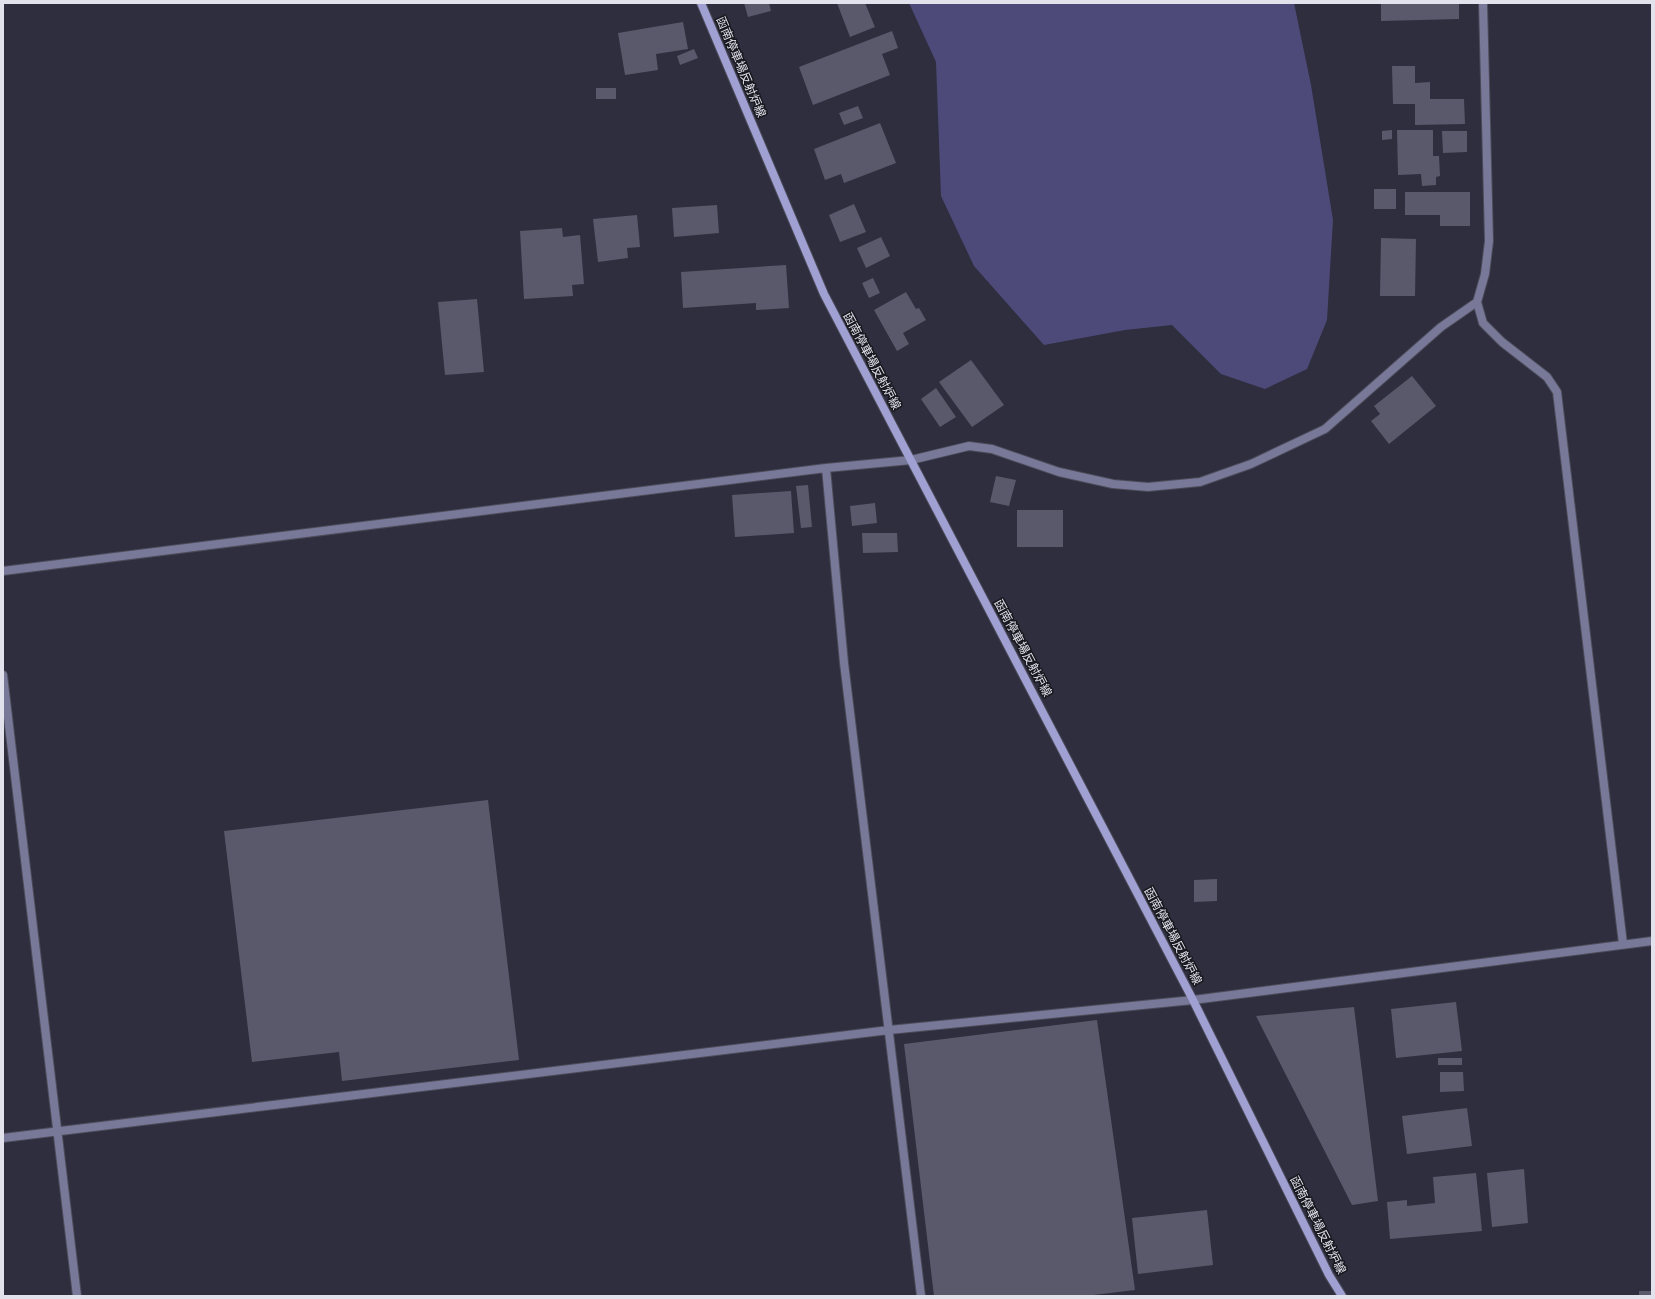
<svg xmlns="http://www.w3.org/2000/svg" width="1655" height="1299" font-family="'IBM Plex Serif','Noto Sans JP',serif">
<rect width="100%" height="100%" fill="#2e2e3e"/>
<path fill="#4d4a79" d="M909,3H1294L1311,85L1333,220L1327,320L1307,369L1265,389L1221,374L1172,325L1125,330L1044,345L974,266L941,196L936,62Z"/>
<path fill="#59596b" d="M744,3H769L771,11L748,17Z
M837,3H865L875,27L850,37Z
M1381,3H1459V19L1381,21Z
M683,22L688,49L656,54L658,70L625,75L618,33Z
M892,31L898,48L882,54L890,75L813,105L799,67Z
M694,49L698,58L680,65L677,56Z
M1392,66H1415V83L1430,82V99H1464L1465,124L1415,125V104H1393Z
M596,88H616V99H596Z
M858,106L863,118L844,125L839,113Z
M880,123L896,163L844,183L841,174L825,180L814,149Z
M1392,130V139L1382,140V131Z
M1397,130H1433V156H1439L1440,176L1436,177V185L1422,186L1421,174L1398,175Z
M1442,131H1467V152L1443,153Z
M1374,189H1396V209H1374Z
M1405,192H1470V226H1440V215H1405Z
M854,204L866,232L840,242L829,215Z
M717,205L719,233L674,237L672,208Z
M637,215L640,247L627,248L628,258L598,262L593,219Z
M562,228L563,237L580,235L584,284L572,285L573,296L524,299L520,231Z
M881,237L890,256L866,268L857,248Z
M1381,238L1416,239L1415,296H1380Z
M786,265L789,308L756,310V303L683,308L681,272Z
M873,278L880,293L869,298L862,283Z
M906,292L916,309L919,308L926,320L903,333L909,344L897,351L874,310Z
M477,299L484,372L445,375L438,302Z
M971,360L1004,405L972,427L939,382Z
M1412,376L1436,406L1389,444L1371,421L1380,414L1374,406Z
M936,388L956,417L940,427L921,399Z
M996,476L1016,480L1009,506L990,502Z
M808,485L812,527L801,528L796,486Z
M791,491L794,533L735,537L732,495Z
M875,503L877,523L852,526L850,506Z
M1017,510H1063V547H1017Z
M862,533H897L898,552L863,553Z
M488,800L519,1060L342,1081L339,1052L252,1062L224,831Z
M1217,879V901L1194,902V880Z
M1456,1002L1462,1051L1396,1058L1391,1009Z
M1354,1007L1378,1201L1352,1205L1256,1016Z
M1097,1020L1135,1290L1085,1296H934L904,1044Z
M1438,1058H1462V1065H1438Z
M1440,1072H1463L1464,1091L1440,1092Z
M1467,1108L1472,1146L1407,1154L1402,1116Z
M1524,1169L1528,1223L1492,1227L1487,1173Z
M1476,1173L1482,1231L1390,1239L1387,1202L1407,1200V1206L1435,1203L1433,1177Z
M1207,1210L1213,1265L1138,1274L1132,1218Z
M1639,1291H1652V1296H1639Z"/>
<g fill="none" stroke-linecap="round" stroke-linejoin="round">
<g stroke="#4b4b5a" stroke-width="10">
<path id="street" d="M1483,3L1489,241L1485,274L1477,302L1483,323L1502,342L1547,377L1557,392L1623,944
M826,468L844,663L921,1296
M3,571L826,468L911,460L969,446L992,449L1059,472L1113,484L1148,487L1200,482L1251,464L1325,429L1441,327L1477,302
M3,675L77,1296
M3,1138L889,1030L1193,1000L1652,941"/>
</g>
<g stroke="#4b4b5a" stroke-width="10">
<path id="secondary" d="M701,3L824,294L1193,1000L1329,1275L1342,1296"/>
</g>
<use href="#street" stroke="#787898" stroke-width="8"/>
<use href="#secondary" stroke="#a1a0d3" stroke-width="8"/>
</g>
<g text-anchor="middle" stroke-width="3" stroke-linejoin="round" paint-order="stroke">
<g font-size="12" fill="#e2e2ed" stroke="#17171e">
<text transform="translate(741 67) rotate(67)" y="4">函南停車場反射炉線</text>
<text transform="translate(872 361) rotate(62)" y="4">函南停車場反射炉線</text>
<text transform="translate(1023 648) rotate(62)" y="4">函南停車場反射炉線</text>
<text transform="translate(1173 936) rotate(62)" y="4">函南停車場反射炉線</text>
<text transform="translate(1318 1225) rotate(63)" y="4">函南停車場反射炉線</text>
</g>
</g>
<rect width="1655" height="1299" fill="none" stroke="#e2e2ed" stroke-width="8"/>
</svg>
